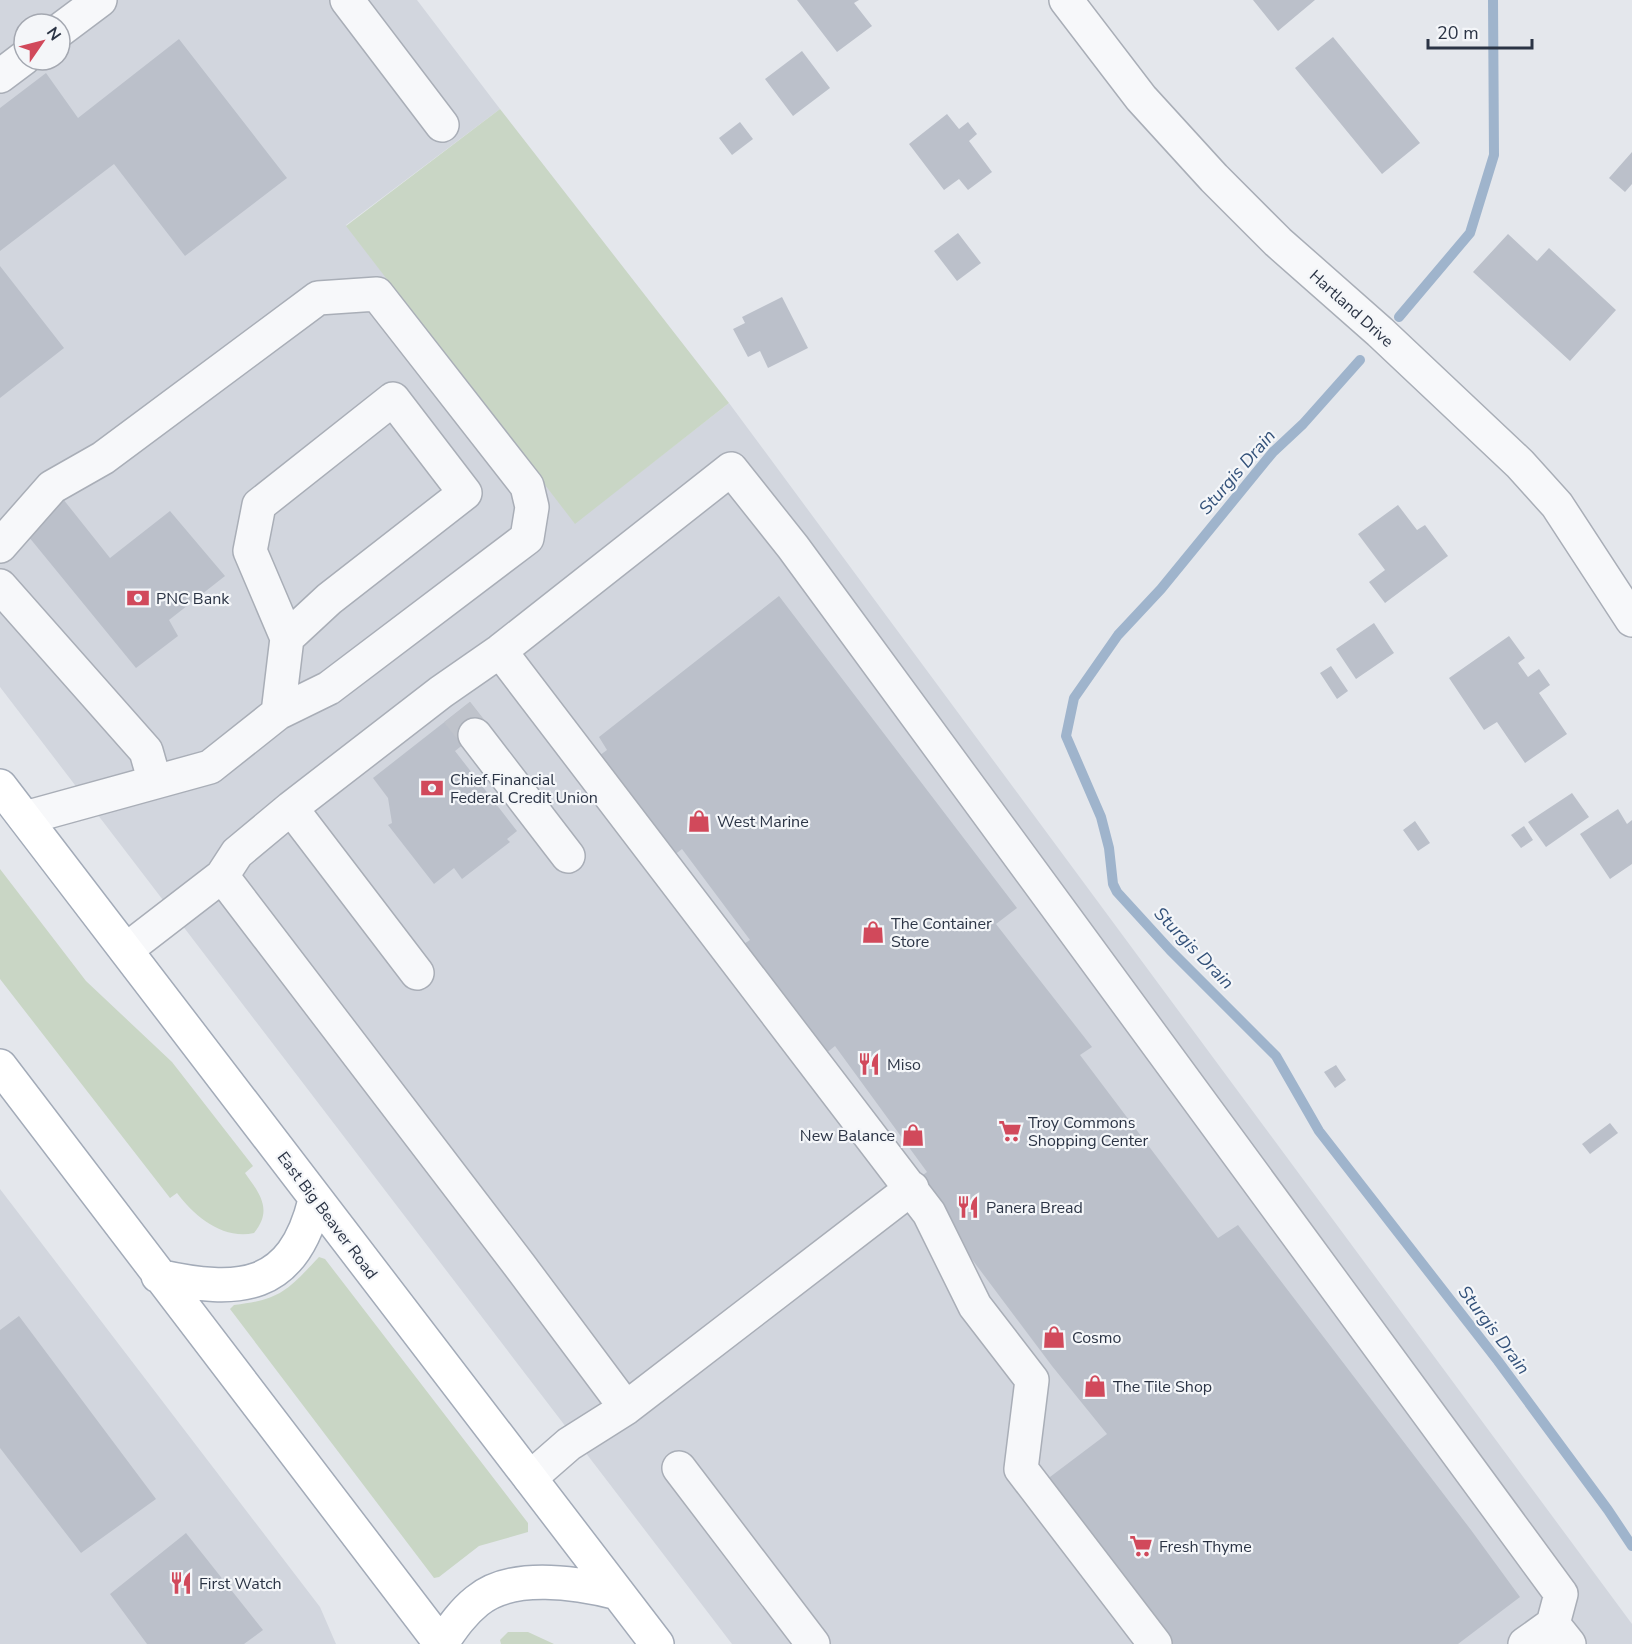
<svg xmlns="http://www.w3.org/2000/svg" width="1632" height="1644" font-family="'Nunito Sans',sans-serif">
<rect width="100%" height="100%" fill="#e4e7ec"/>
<path fill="#d2d6de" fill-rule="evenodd" d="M0,0H417L500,109L346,225L575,523L729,403L1632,1624V1644H732L0,687ZM24,24H60V60H24Z
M0,1189L320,1607L336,1644H0Z"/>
<path fill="#c9d6c5" d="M500,109L729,403L575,524L346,226Z
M0,869L86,981L172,1062L253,1166L245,1173C260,1194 273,1210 254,1233C223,1240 194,1216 177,1193L170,1198L0,979Z
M319,1257L325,1259L528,1523V1532L479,1546L439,1577L434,1578L230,1309L234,1305C280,1300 288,1290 319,1257Z
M508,1632H528L554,1644H501L500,1640Z"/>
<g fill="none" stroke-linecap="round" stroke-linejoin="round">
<path stroke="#9fb4cc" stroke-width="10" d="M1399,317L1470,233L1494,155L1493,0
M1360,360L1303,424L1273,452L1161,589L1118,635L1074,698L1066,736L1101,817L1109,848L1113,884L1117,892L1170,950L1276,1056L1319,1131L1498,1361L1608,1510L1632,1546"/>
</g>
<path fill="#bbc0ca" d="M797,0H859L854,3L872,26L837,52Z
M1253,0H1315L1278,31Z
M1333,37L1420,143L1382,174L1295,68Z
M179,39L287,178L185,256L114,164L0,251V108L46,73L78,118Z
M802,51L830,88L793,116L765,79Z
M947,114L959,129L968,122L977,134L969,141L992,172L968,190L959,179L944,190L909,144Z
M740,122L753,139L732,155L719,138Z
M1632,152V184L1625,192L1609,178Z
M958,233L981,263L957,281L934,251Z
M1508,234L1537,261L1549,248L1616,310L1570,361L1473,272Z
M0,266L64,348L0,398Z
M782,297L808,348L768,368L760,351L748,357L733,329L745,323L742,317Z
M63,499L110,558L170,511L225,576L169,620L178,636L136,668L24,531Z
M1398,505L1417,530L1425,525L1448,556L1385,603L1369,582L1385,570L1358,534Z
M779,596L1017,908L996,924L1092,1047L1080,1055L1218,1238L1238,1225L1471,1530L1520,1597L1458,1644H1163L1042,1483L1107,1434L1052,1366L914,1182L927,1172L835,1046L819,1059L736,949L750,940L682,849L669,859L596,758L607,750L599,737Z
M1374,623L1394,653L1356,679L1336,649Z
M1509,636L1525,658L1518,663L1528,677L1539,669L1550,685L1539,693L1567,734L1525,763L1497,722L1484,730L1449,678Z
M1331,666L1348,691L1337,699L1320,673Z
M470,702L488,725L455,751L517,831L507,839L510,842L462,879L454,868L434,884L388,825L392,823L388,798L373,778Z
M1572,793L1589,817L1546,847L1528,822Z
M1618,809L1627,824L1632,820V864L1610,879L1580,834Z
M1415,821L1430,843L1418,851L1403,830Z
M1524,826L1533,840L1521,848L1511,835Z
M1336,1065L1346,1080L1335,1088L1324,1072Z
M1610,1123L1618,1133L1590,1154L1582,1144Z
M19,1316L156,1499L81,1553L0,1448V1330Z
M186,1533L263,1630L244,1644H147L110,1594Z"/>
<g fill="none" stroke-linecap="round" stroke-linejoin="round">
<path stroke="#bfc3cb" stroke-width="33" stroke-dasharray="33 16" stroke-linecap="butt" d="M457,712L475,735"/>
<g stroke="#a9aeb7" stroke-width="36">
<path id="minor" d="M347,0L442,125
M1066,0L1141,98L1214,178L1278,242L1380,332L1520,464L1557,505L1632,620
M60,30L100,0
M0,76L24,58
M0,546L52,487L103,458L318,298L377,294L527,486L532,507L527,538L329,688L278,713L210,767L25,818
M0,586L146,751L152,772L147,784
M500,651L929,1213L975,1306L1032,1380L1021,1469L1155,1644
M278,713L287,638L329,599L465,493L393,399L259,505L250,551L287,638
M475,735L568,856
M291,808L417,973
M222,876L520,1266L626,1408
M126,950L222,876L237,853L291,808L441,692L500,651L731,469L793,547L1561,1594L1553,1624L1569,1644
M679,1468L813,1644
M530,1478L569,1444L626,1408L912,1188
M1525,1644L1553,1624"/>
</g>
<g stroke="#a3abb8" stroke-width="36">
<path id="major" d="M0,786L657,1644
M0,1066L441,1644
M158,1276C239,1294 293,1291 315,1200
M441,1644C452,1628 462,1613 477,1601C512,1572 578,1583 618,1593"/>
</g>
<use href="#minor" stroke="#f7f8fa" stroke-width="33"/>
<use href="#major" stroke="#fff" stroke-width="33"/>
</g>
<defs>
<g id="bank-bare" transform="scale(1.8)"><path d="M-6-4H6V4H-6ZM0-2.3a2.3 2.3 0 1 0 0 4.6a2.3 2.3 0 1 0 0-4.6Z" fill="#d1495b" stroke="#f4f6f9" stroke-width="2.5" paint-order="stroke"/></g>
<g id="shop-bare" transform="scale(1.8)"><path d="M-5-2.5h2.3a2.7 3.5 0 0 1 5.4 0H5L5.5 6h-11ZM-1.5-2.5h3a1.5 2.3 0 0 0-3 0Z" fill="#d1495b" stroke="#f4f6f9" stroke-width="2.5" paint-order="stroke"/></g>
<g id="restaurant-bare" transform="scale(1.8)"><path d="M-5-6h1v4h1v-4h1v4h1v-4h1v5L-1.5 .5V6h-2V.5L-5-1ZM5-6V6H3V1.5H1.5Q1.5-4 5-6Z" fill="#d1495b" stroke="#f4f6f9" stroke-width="2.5" paint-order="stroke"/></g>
<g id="supermarket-bare" transform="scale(1.8)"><path d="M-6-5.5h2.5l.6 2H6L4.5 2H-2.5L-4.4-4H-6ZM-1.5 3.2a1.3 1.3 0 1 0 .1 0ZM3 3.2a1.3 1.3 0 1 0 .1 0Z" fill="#d1495b" stroke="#f4f6f9" stroke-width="2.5" paint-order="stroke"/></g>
</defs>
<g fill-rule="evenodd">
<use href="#bank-bare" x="138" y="598"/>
<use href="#bank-bare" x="432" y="788"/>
<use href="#shop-bare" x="699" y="821"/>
<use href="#shop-bare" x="873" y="932"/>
<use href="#restaurant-bare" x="869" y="1064"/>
<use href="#supermarket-bare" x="1010" y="1131"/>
<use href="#shop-bare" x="913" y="1135"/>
<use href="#restaurant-bare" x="968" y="1207"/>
<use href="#shop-bare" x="1054" y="1337"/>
<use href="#shop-bare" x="1095" y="1386"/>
<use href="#supermarket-bare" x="1141" y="1546"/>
<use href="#restaurant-bare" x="181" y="1583"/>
</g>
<g text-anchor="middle" stroke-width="4.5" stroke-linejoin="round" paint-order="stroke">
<g font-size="16" fill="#2b3445" stroke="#f4f6f9">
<text transform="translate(1352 308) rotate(42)" y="6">Hartland Drive</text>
<text transform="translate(328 1215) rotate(53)" y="6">East Big Beaver Road</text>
</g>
<g font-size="16" fill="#2b3445" stroke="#f4f6f9" text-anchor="start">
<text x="156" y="604">PNC Bank</text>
<text x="450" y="785">Chief Financial<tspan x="450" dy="18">Federal Credit Union</tspan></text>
<text x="717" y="827">West Marine</text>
<text x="891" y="929">The Container<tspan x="891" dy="18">Store</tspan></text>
<text x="887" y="1070">Miso</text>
<text x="1028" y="1128">Troy Commons<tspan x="1028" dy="18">Shopping Center</tspan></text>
<text x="895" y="1141" text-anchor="end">New Balance</text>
<text x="986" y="1213">Panera Bread</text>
<text x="1072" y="1343">Cosmo</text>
<text x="1113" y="1392">The Tile Shop</text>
<text x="1159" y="1552">Fresh Thyme</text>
<text x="199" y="1589">First Watch</text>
</g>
<g font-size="18" font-style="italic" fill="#34527a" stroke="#f4f6f9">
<text transform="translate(1237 472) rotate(-49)" y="6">Sturgis Drain</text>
<text transform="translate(1194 948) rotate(46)" y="6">Sturgis Drain</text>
<text transform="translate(1494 1330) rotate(53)" y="6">Sturgis Drain</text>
</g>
</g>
<g transform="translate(42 42) rotate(55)"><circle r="28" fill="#f4f6f9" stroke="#a4a8b1" stroke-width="1.5"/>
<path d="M0-4.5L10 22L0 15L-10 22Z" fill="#d1495b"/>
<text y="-9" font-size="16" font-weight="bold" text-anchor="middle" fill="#2b3445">N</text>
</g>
<path d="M1428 39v9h104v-9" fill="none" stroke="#2b3445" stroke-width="3"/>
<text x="1437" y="39" font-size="18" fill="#2b3445" stroke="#f4f6f9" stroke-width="4.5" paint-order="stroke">20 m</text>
</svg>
